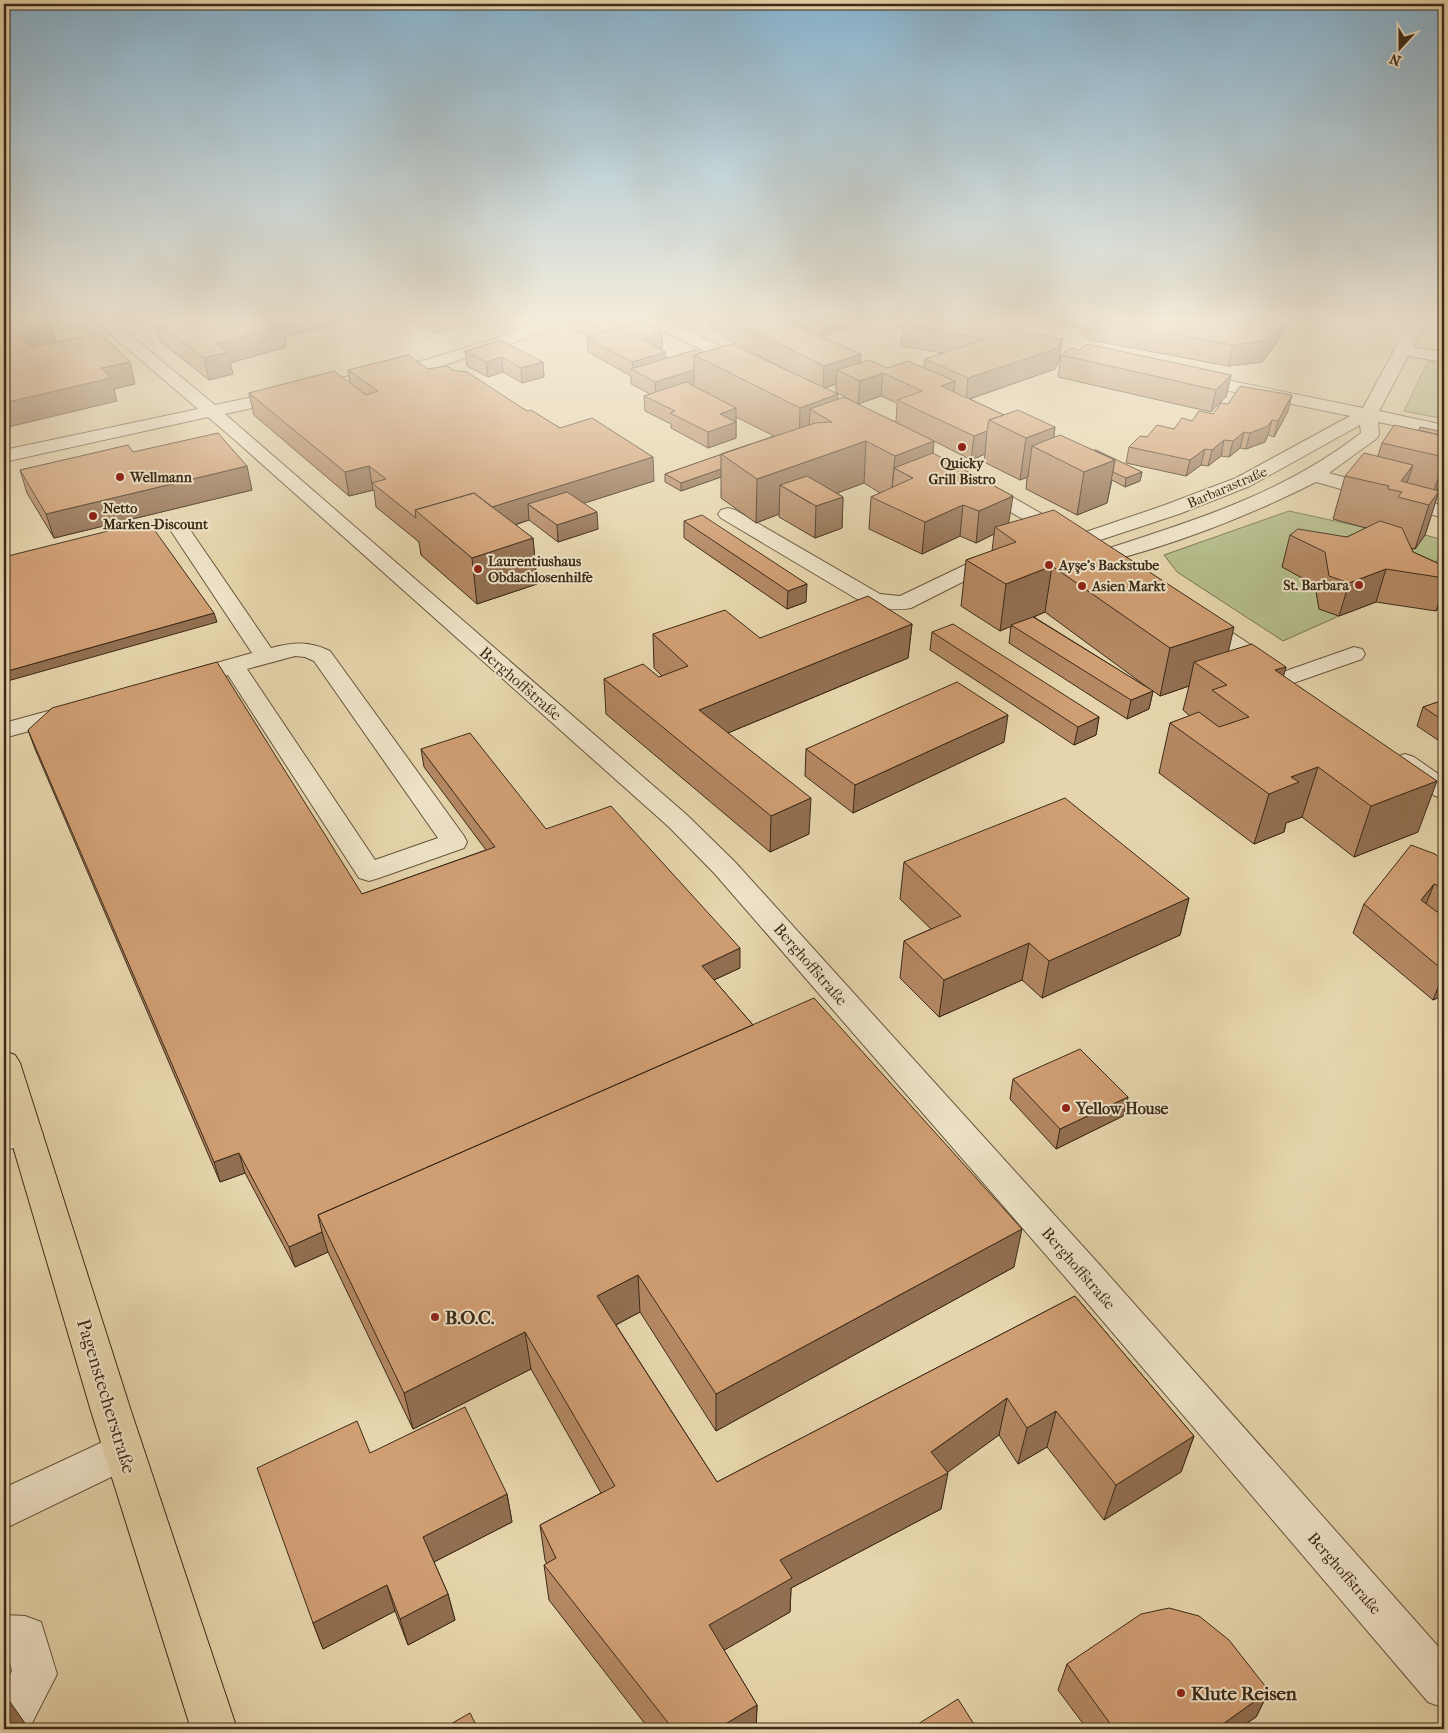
<svg xmlns="http://www.w3.org/2000/svg" width="1448" height="1733" font-family="'IM FELL French Canon',serif">
<rect width="100%" height="100%" fill="#e6d5ac"/>
<filter id="stains"><feTurbulence type="fractalNoise" baseFrequency=".004" numOctaves="4"/><feColorMatrix values="0 0 0 0 .2 0 0 0 0 .09 0 0 0 0 .02 0 0 0 .5 -.17"/></filter>
<radialGradient id="worn" r=".72"><stop offset=".6" stop-color="#630" stop-opacity="0"/><stop offset="1" stop-color="#630" stop-opacity=".3"/></radialGradient>
<path fill="#b4bd8a" stroke="#787451" d="M1428,361L1444,364V419L1404,411Z
M1289,511L1376,530L1425,535L1444,540V549L1436,562L1315,585L1319,609L1339,616L1283,641L1177,572L1164,555Z"/>
<g fill="none" stroke-linecap="round" stroke-linejoin="round">
<g stroke="#66553d" stroke-width="2">
<path id="minor" d="M93,319H111L215,405L425,360L498,338L547,319H569L567,322L510,344L435,368L225,414L687,815L735,862L1098,1263L1444,1653V1708L1428,1702L1072,1285L715,874L669,827L236,441L208,417L4,462V450L198,409Z
M644,319H664L752,361L754,365L752,369H740L646,322Z
M879,319H915L948,325L950,328L942,333L887,324Z
M1411,319H1427L1413,347L1444,352V362L1408,356L1379,411L1444,425V435L1378,422L1379,435L1376,439L1329,473L1444,506V518L1316,482C1251,515 1172,546 1101,563L1094,561L1091,557L1094,553C1189,522 1280,496 1361,433L1360,425L1250,486L1179,514L1076,548L1069,546L1066,542L1068,539L1056,538L972,490L969,486L972,482H986L1070,530L1073,534L1071,537L1165,505L1236,478L1350,416L1186,382L1183,378L1186,374L1192,373L1363,408Z
M728,508L735,510L880,594L900,596L992,552L999,550L1006,552L1009,556L1006,560L911,608C897,611 881,608 867,605L721,518L718,514L721,510Z
M179,522L186,524L271,648C293,642 309,641 330,651L464,836L467,842L464,848L379,878L369,881L359,878L228,675L185,686L177,684L173,679L177,674L252,653L169,528L172,524ZM295,656L305,657L314,661L438,838L375,860L247,669Z
M1201,615L1209,617L1279,664L1283,669L1280,673L1354,647L1362,649L1365,654L1362,659L1285,686L1277,684L1273,679L1276,675L1263,674L1193,627L1190,622L1193,617Z
M74,704L83,706L86,711L83,716L4,738V723Z
M1405,754L1414,757L1444,778V798L1435,796L1396,767L1392,762L1396,757Z
M26,1121L38,1125L43,1134L38,1143L4,1150V1124Z
M124,1432L138,1438L144,1451L138,1464L4,1529V1488Z
M4,1615L25,1616L41,1622L57,1674L29,1729H4V1685L12,1671L9,1659H4Z"/>
</g>
<g stroke="#3c2a18" stroke-width="2">
<path id="major" d="M4,1051L15,1055L20,1063L131,1411L237,1729H191L91,1411L4,1116Z"/>
</g>
<use href="#minor" fill="#efe4c9" fill-rule="evenodd"/>
<use href="#major" fill="#e6d5ac" fill-rule="evenodd"/>
</g>
<path fill="#b38863" stroke="#3c2a18" fill-rule="evenodd" d="M144,319H338L339,324L285,337L286,347L230,363L233,374L209,380L160,341L157,331Z
M407,319H484L434,333L407,320Z
M573,319H635L638,321V323L662,333V348L660,349L666,358L701,353L785,369L722,337V333L707,325V319H845L844,329L822,336L812,332L861,362L887,368H924L925,359L943,353L901,346L903,324L1062,339L1059,360L1055,369L970,399L1004,415L1055,427L1054,437L1142,472L1140,481L1125,487L1112,480L1107,503L1077,515L1026,489L1027,477L1020,480L984,462L985,454L971,460L934,441L933,453L1009,523L1228,651L1286,667L1283,676L1418,832L1354,857L1302,817L1286,823L1284,832L1254,844L1159,773L1170,723L1190,716L1183,710L1189,686L1160,696L1153,691L1149,709L1127,719L1009,643L1011,626L1000,631L961,606L966,560L992,551L994,534L976,543L960,536L922,554L869,529L871,497L880,493L864,483L837,493L843,497L842,528L815,538L779,517V514L756,523L721,498V477L681,491L665,482V474L774,436L736,417V438L708,448L671,428V424L645,411L644,396L650,394L631,384V376L588,352L587,338L589,337L573,329ZM836,384V392L858,404L881,396L897,403L896,422L838,399L825,388ZM1045,612L1151,690L1034,617Z
M1030,319H1183L1215,325L1283,334L1262,362L1228,366L1090,340L1078,331L1079,328Z
M1080,350L1231,375L1226,397L1211,412L1058,377L1061,355Z
M465,351L543,362L544,377L522,383L503,372L488,377L467,366Z
M428,369L452,370L527,411L560,428L654,481L583,503L598,529L558,542L529,520L515,525L533,538L537,584L477,604L421,555L419,542L376,507L374,490L349,496L254,415L249,393L350,384L348,370Z
M1288,411L1274,437L1268,435L1265,442L1246,449L1240,448L1229,457L1221,456L1208,466L1201,465L1186,476L1126,463L1129,447L1147,437L1174,429L1192,421L1213,414Z
M1419,430L1444,432V475L1442,481L1437,490L1439,491L1425,535L1415,549L1412,548L1413,552L1444,566V600L1443,603L1436,611L1376,602L1339,616L1319,609L1315,585L1282,567L1290,535L1347,537L1366,528L1333,519L1345,476L1378,456L1382,443Z
M133,452L252,490L54,538L27,493L20,470Z
M684,521L806,602L787,609L684,538Z
M912,624L908,658L728,733L809,834L770,852L606,714L604,679L659,677L662,676L654,668L653,634L760,638Z
M932,632L1099,717L1096,735L1074,745L930,650Z
M1444,700V744L1417,726L1423,707Z
M28,730L362,894L486,850L424,767L421,749L546,829L740,968L714,980L753,1025L1014,1267L716,1431L640,1312L616,1325L717,1482L1075,1296L1194,1436L1181,1472L1104,1520L1047,1447L1018,1464L999,1435L947,1472L941,1509L791,1588L790,1612L724,1650L757,1705L756,1729H649L549,1600L544,1565L547,1564L545,1560L540,1525L601,1493L531,1369L413,1429L328,1252L295,1267L245,1173L220,1182L35,749Z
M1004,742L853,813L805,776L806,749Z
M904,862L1189,898L1180,935L1042,998L1022,980L939,1017L900,978L904,941L931,929L900,899Z
M1444,862V995L1433,1000L1353,933L1364,904Z
M1013,1079L1128,1097L1123,1116L1056,1149L1010,1099Z
M370,1453L507,1494L512,1522L434,1562L448,1594L455,1620L408,1645L395,1611L323,1649L313,1623Z
M1067,1664L1269,1691L1256,1717L1238,1729H1087L1058,1690Z"/>
<path fill="#926f50" stroke="#3c2a18" d="M4,319H43L46,331L53,330L59,351L4,344Z
M272,319H338L339,324L285,337L286,347L230,363L233,374L209,380L204,358L217,344Z
M432,319H484L434,333Z
M800,319H807V330L799,332Z
M823,319H845L844,329L822,336Z
M1284,319H1287L1283,334L1262,362L1228,366L1233,345Z
M638,321L639,335L603,345V331Z
M662,333V348L642,354L641,339Z
M1062,339L1059,360L1055,369L966,400L968,378Z
M666,352V367L633,370L632,362Z
M861,354L860,376L837,370L836,384L823,388L824,366Z
M502,357L503,372L488,377L486,362Z
M130,362L135,384L114,389L117,401L4,428V403L101,368Z
M543,362L544,377L522,383L521,368Z
M694,370V385L656,397L655,382Z
M883,373L881,396L858,404L860,381Z
M1231,375L1226,397L1211,412L1216,390Z
M955,381L953,403L941,386Z
M838,394L836,435L832,422L810,409L808,446L799,449L800,408Z
M1292,395L1288,411L1274,437L1278,421Z
M736,408V438L708,448V432L720,414Z
M1272,420L1268,435L1265,442L1246,449L1250,433Z
M1055,427L1051,455L1032,446L1028,477L1020,480L1026,438Z
M987,431L985,454L971,460L974,436Z
M1244,432L1240,448L1229,457L1233,441Z
M1224,440L1221,456L1208,466L1212,450Z
M866,441L864,483L810,503L780,485L779,514L756,523L757,479Z
M934,441L930,484L913,478L894,468L891,499L895,456Z
M1205,449L1201,465L1186,476L1190,460Z
M653,457L654,481L544,516L528,504L529,520L455,544L433,525Z
M1115,460L1107,503L1077,515L1084,472Z
M1444,460V475L1442,481L1431,500Z
M1413,465L1402,498L1401,481Z
M247,466L252,490L54,538L46,514Z
M369,466L373,490L349,496L345,472Z
M721,469V477L681,491V483Z
M1142,472L1140,481L1125,487L1126,478Z
M1439,491L1425,535L1415,549L1429,505Z
M1013,496L1008,527H995L994,534L976,543L979,511Z
M843,497L842,528L815,538L816,506Z
M963,505L960,536L922,554L925,522Z
M597,512L598,529L558,542L557,525Z
M533,538L537,584L477,604L472,558Z
M1052,566L1045,612L1000,631L1006,584Z
M1386,569L1376,602L1339,616L1349,583Z
M807,584L806,602L787,609L788,591Z
M1444,587V600L1443,603L1436,611Z
M214,613L217,622L4,682V672Z
M912,624L908,658L699,745V710Z
M1234,627L1223,675L1194,662L1189,686L1160,696L1170,648Z
M1286,667L1273,715L1275,670Z
M1153,691L1149,709L1127,719L1131,700Z
M1008,715L1004,742L853,813L855,785Z
M1099,717L1096,735L1074,745L1078,727Z
M1318,767L1302,817L1286,823L1284,832L1254,844L1269,794L1291,777Z
M1437,781L1418,832L1354,857L1371,806Z
M811,798L809,834L770,852L771,816Z
M1434,884L1423,912L1421,900Z
M1189,898L1180,935L1042,998L1049,961Z
M1029,943L1022,980L939,1017L944,980Z
M740,948V968L703,985L702,966Z
M1444,973V995L1433,1000Z
M1128,1097L1123,1116L1056,1149L1060,1129Z
M239,1153L245,1173L220,1182L214,1162Z
M1022,1229L1014,1267L716,1431V1394Z
M322,1232L328,1252L295,1267L289,1247Z
M638,1275L640,1312L600,1333L597,1296Z
M525,1332L531,1369L413,1429L404,1393Z
M1007,1398L999,1435L944,1475L948,1473L941,1509L791,1588L790,1612L709,1659V1625L780,1560Z
M1056,1411L1047,1447L1018,1464L1027,1428Z
M1194,1436L1181,1472L1104,1520L1116,1485Z
M507,1494L512,1522L430,1564L423,1537Z
M387,1585L395,1611L323,1649L313,1623Z
M448,1594L455,1620L408,1645L400,1619Z
M1269,1691L1256,1717L1238,1729H1216Z
M8,1699L29,1729H4V1701Z
M757,1705L756,1729H717Z"/>
<path fill="#d09e73" stroke="#3c2a18" d="M42,319L53,330L22,336L32,347L100,333L130,362L101,368L111,378L4,403V327Z
M158,319H273L282,325L217,344L228,352L204,358L155,320Z
M580,319H635L638,321L603,331Z
M728,319H773L783,324L789,322L861,354L824,366Z
M909,319H956L1062,339L1058,348L968,378L925,359L986,339L903,324Z
M1093,319H1183L1215,325L1226,323L1229,319H1284L1267,340L1233,345Z
M639,323L662,333L641,339L666,352L632,362L587,338Z
M500,340L543,362L521,368L502,357L486,362L465,351Z
M731,344L838,394L800,408L694,355Z
M1087,344L1231,375L1216,390L1061,355L1070,348L1080,350Z
M695,350L701,353L694,355V370L655,382L631,369Z
M408,355L428,369L446,366L451,368V370L467,372L527,411L531,410L560,428L592,418L653,457L492,507L474,493L415,510L416,518L372,483L386,479L369,466L345,472L249,393L334,371L366,395L378,391L348,370Z
M869,360L887,368L908,361L955,381L941,386L1004,415L989,420L987,431L974,436L897,400L922,391L883,373L860,381L837,370Z
M686,382L736,408L720,414L736,422L708,432L670,413L675,411L644,396Z
M1240,386L1292,395L1278,421L1272,420L1268,426L1250,433L1244,432L1233,441L1224,440L1212,450L1205,449L1190,460L1129,447L1140,436L1147,437L1157,425L1174,429L1182,418L1192,421L1199,411L1213,414L1221,403L1228,404Z
M844,397L934,441L895,456L866,441L757,479L721,454L815,423L832,422L810,409Z
M1018,410L1055,427L1026,438L989,420Z
M1394,425L1444,436V457L1382,443Z
M1420,427L1444,432V436L1419,430Z
M218,433L247,466L46,514L20,470L128,445L133,452Z
M1060,435L1115,460L1084,472L1032,446Z
M751,444L721,454V469L681,483L665,474Z
M1094,450H1096L1142,472L1126,478L1113,472L1115,460Z
M933,453L1013,496L979,511L963,505L925,522L871,497L913,478L894,468Z
M1364,453L1413,465L1401,481L1439,491L1429,505L1398,497L1402,492L1388,489L1389,486L1345,476Z
M807,476L843,497L816,506L780,485Z
M567,492L597,512L557,525L528,504Z
M474,493L533,538L472,558L415,510Z
M1054,510L1234,627L1170,648L1052,566L1006,584L966,560L1016,542L995,527Z
M702,515L807,584L788,591L684,521Z
M148,521L214,613L4,672V557Z
M1380,521L1402,528L1413,552L1444,566V578L1386,569L1349,583L1329,576L1325,552L1290,535L1298,529L1347,537Z
M868,596L912,624L699,710L811,798L771,816L604,679L643,664L659,677L688,666L653,634L725,610L760,638Z
M1033,617L1153,691L1131,700L1011,625Z
M953,624L1099,717L1078,727L932,632Z
M1252,644L1286,667L1275,670L1437,781L1371,806L1318,767L1291,777L1299,782L1269,794L1170,723L1199,712L1219,727L1249,717L1212,690L1227,685L1194,662Z
M217,662L362,894L495,847L421,749L470,733L546,829L611,806L740,948L702,966L753,1025L318,1215L322,1232L289,1247L239,1153L214,1162L28,730L52,708Z
M957,682L1008,715L855,785L806,749Z
M1444,700V721L1423,707Z
M1065,798L1189,898L1049,961L1029,943L944,980L904,941L961,916L904,862Z
M1411,845L1435,854L1444,862V888L1434,884L1421,900L1444,917V971L1364,904Z
M814,998L1022,1229L716,1394L638,1275L597,1296L717,1482L1075,1296L1194,1436L1116,1485L1056,1411L1027,1428L1007,1398L931,1452L948,1473L780,1560L792,1578L709,1625L757,1705L717,1729H673L544,1565L556,1558L540,1525L615,1486L525,1332L404,1393L318,1215Z
M1080,1049L1128,1097L1060,1129L1013,1079Z
M465,1407L507,1494L423,1537L448,1594L400,1619L387,1585L313,1623L257,1468L357,1421L370,1453Z
M1169,1608L1199,1616L1229,1640L1269,1691L1216,1729H1114L1067,1664L1141,1614Z
M958,1699L977,1729H910Z
M470,1713L478,1729H442Z"/>
<linearGradient id="sky" x2="0" y2="1"><stop stop-color="#88b5d2"/><stop offset="0.57" stop-color="#f4ecda"/><stop offset="1" stop-color="#f4ecda" stop-opacity="0"/></linearGradient>
<rect width="1448" height="561" fill="url(#sky)"/>
<g fill="#8f2418" stroke="#efe4c9" stroke-width="2">
<circle cx="962" cy="447" r="5"/>
<circle cx="120" cy="477" r="5"/>
<circle cx="93" cy="516" r="5"/>
<circle cx="1049" cy="565" r="5"/>
<circle cx="478" cy="569" r="5"/>
<circle cx="1359" cy="585" r="5"/>
<circle cx="1082" cy="586" r="5"/>
<circle cx="1066" cy="1108" r="5"/>
<circle cx="435" cy="1317" r="5"/>
<circle cx="1181" cy="1693" r="5"/>
</g>
<g text-anchor="middle" stroke-width="4" stroke-linejoin="round" paint-order="stroke">
<g font-size="14" font-weight="bold" fill="#3c2a18" stroke="#efe4c9" text-anchor="start">
<text x="962" y="468" text-anchor="middle">Quicky<tspan x="962" dy="16">Grill Bistro</tspan></text>
<text x="130" y="482">Wellmann</text>
<text x="103" y="513">Netto<tspan x="103" dy="16">Marken-Discount</tspan></text>
<text x="488" y="566">Laurentiushaus<tspan x="488" dy="16">Obdachlosenhilfe</tspan></text>
<text x="1059" y="570">Ayşe's Backstube</text>
<text x="1349" y="590" text-anchor="end">St. Barbara</text>
<text x="1092" y="591">Asien Markt</text>
</g>
<g font-size="14" fill="#3c2a18" stroke="#efe4c9">
<text transform="translate(1227 487) rotate(-23)" y="5">Barbarastraße</text>
</g>
<g font-size="16" fill="#3c2a18" stroke="#efe4c9">
<text transform="translate(521 683) rotate(41)" y="6">Berghoffstraße</text>
<text transform="translate(811 964) rotate(49)" y="6">Berghoffstraße</text>
<text transform="translate(1079 1268) rotate(49)" y="6">Berghoffstraße</text>
<text transform="translate(1345 1573) rotate(49)" y="6">Berghoffstraße</text>
</g>
<g font-size="16" font-weight="bold" fill="#3c2a18" stroke="#efe4c9" text-anchor="start">
<text x="1076" y="1114">Yellow House</text>
</g>
<g font-size="19" font-weight="bold" fill="#3c2a18" stroke="#efe4c9" text-anchor="start">
<text x="445" y="1324">B.O.C.</text>
<text x="1191" y="1700">Klute Reisen</text>
</g>
<g font-size="19" fill="#3c2a18" stroke="#efe4c9">
<text transform="translate(107 1396) rotate(73)" y="7">Pagenstecherstraße</text>
</g>
</g>
<rect width="1448" height="1733" fill="none" stroke="#e6d5ac" stroke-width="20"/>
<rect x="5" y="5" width="1438" height="1723" fill="none" stroke="#3c2a18" stroke-width="2.5"/>
<rect x="10" y="10" width="1428" height="1713" fill="none" stroke="#3c2a18"/>
<g transform="translate(1400 48) rotate(201)" stroke="#efe4c9" stroke-width="4" paint-order="stroke">
<path d="M0-4L9 19L0 12L-9 19Z" fill="#3c2a18"/>
<text y="-8" font-size="14" font-weight="bold" text-anchor="middle" fill="#3c2a18">N</text>
</g>
<rect width="100%" height="100%" filter="url(#stains)"/>
<rect width="100%" height="100%" fill="url(#worn)"/>
</svg>
